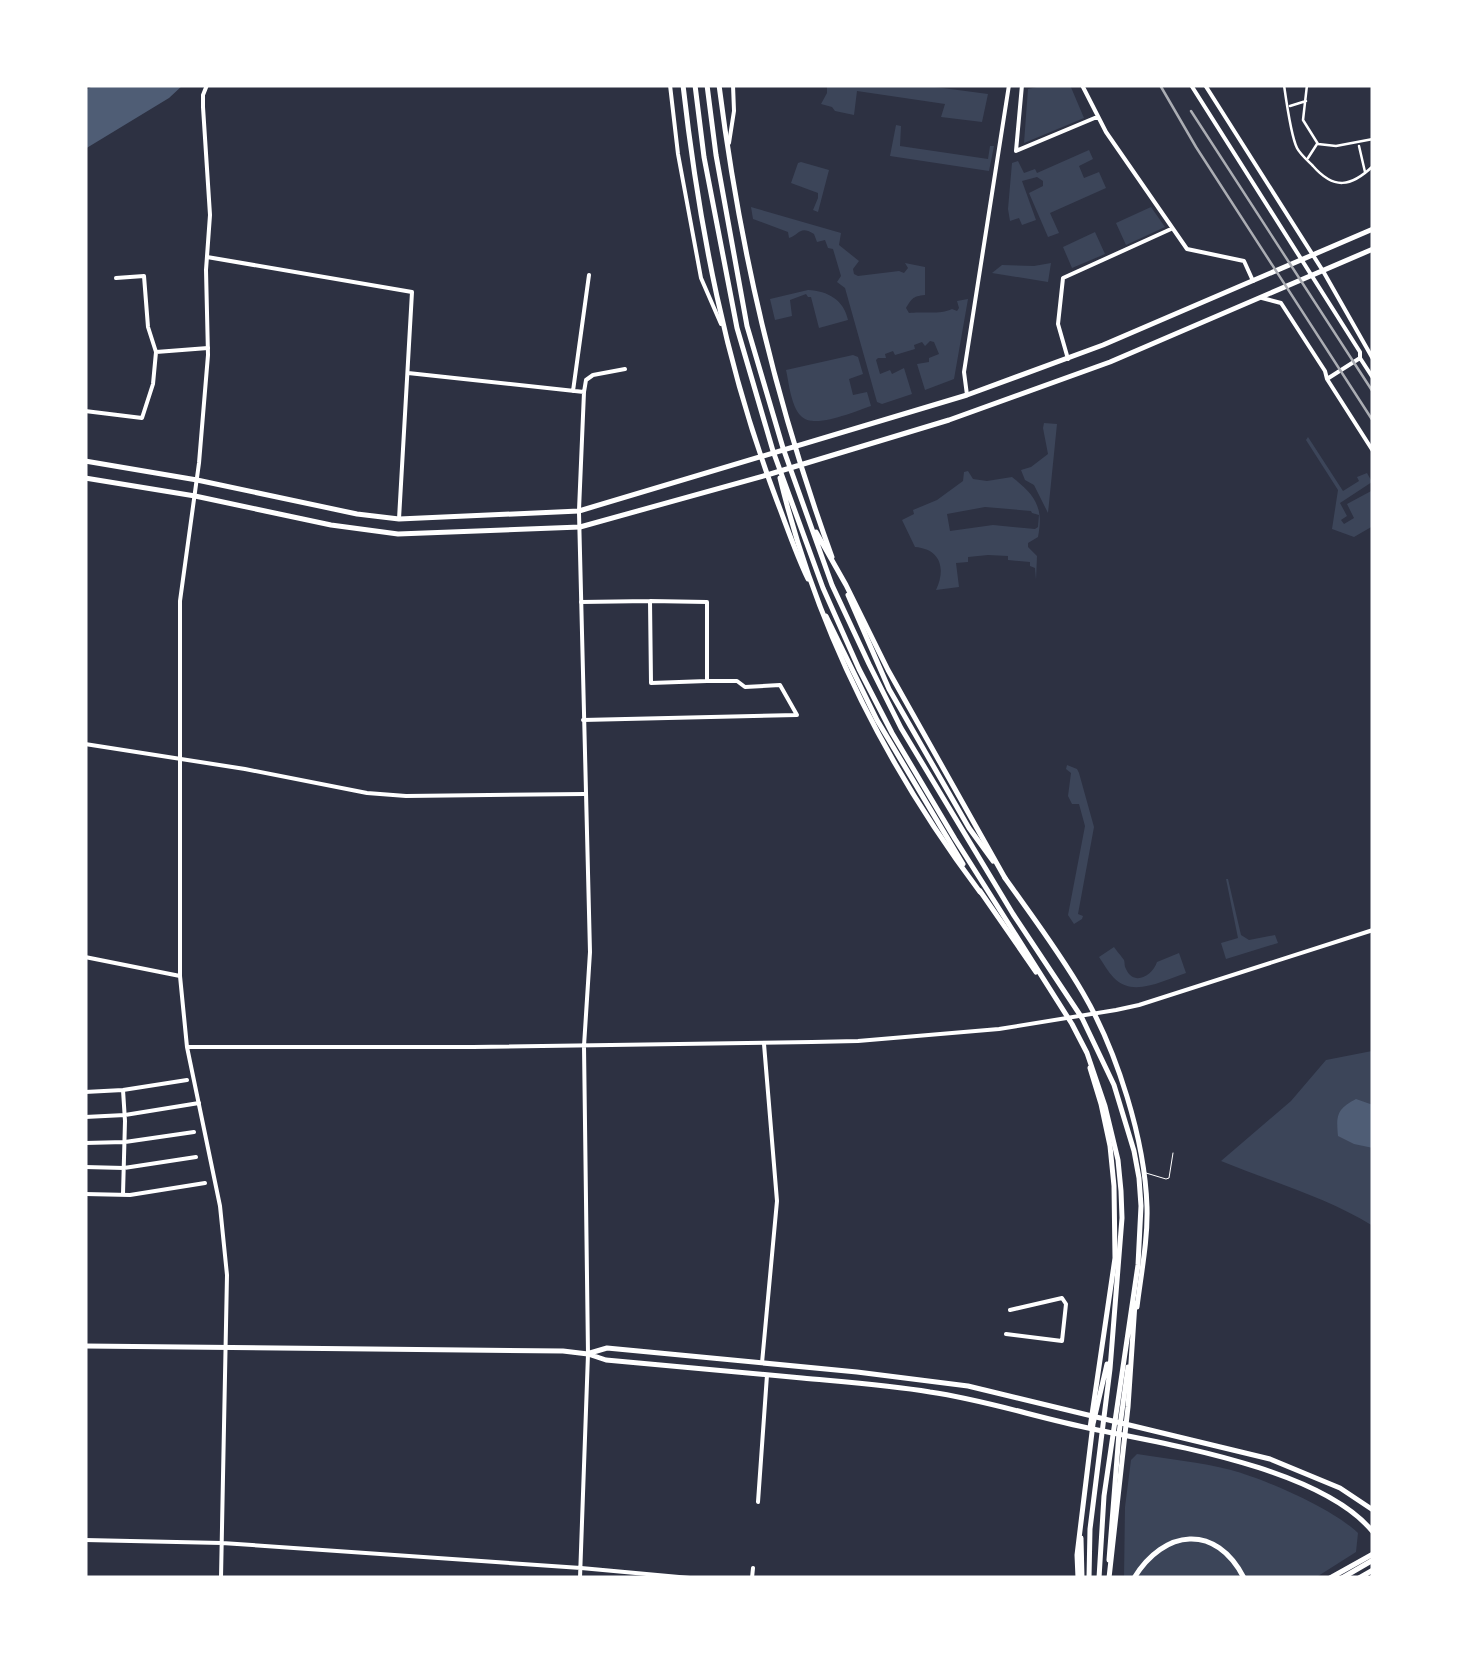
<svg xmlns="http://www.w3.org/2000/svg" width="1458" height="1663" font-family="'Titillium Web',sans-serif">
<rect width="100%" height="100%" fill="#2d3142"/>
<path fill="#3c4559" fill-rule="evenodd" d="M827,85H920L988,94L982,122L941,117L945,104L857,91L854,115L835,111L832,107L821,104L827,93Z
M1046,85H1070L1084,118L1024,143L1028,89Z
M896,125L901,126L900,146L988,159L990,146H994L989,171L890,156Z
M1089,150L1093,159L1079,166L1084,178L1099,172L1106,188L1050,213L1059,233L1048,237L1029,193L1043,186V181L1037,177L1022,181L1036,220L1022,225L1019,218L1010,221L1008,209L1012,163L1018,161L1024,173L1035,169L1037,173Z
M801,162L829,170L818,212L813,210L818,198V193L791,183L798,163Z
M751,207L841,233L839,245L859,261L853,269L854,274L858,276L899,271L904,273L908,268L905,263L925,267V295C912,296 911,300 906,308L909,313C921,311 940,315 952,309L957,311L959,308L957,301L968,299L954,379L925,390L917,364L929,362V358L939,354L934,342L930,341L925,346L922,342L914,345L915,349L895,355L893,351L885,354L886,358H878L876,360L880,374L890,370L892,374L904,368L912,394L882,404L877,402L845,288L837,282L841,276L833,249L828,248L825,240L817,242L814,234C799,225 800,235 789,238L788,232L753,219Z
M1151,207L1165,227L1126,245L1116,223Z
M1095,232L1105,254L1072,268L1063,247Z
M1051,263L1048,282L992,273L1002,265L1034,266Z
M808,290C828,291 844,300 848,320L819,328L811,297H808L806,294L790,300L792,316L775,320L770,299Z
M853,355L858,357L863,374L849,379L853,395L867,392L871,406C855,411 814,430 801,416C791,406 789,383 786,370Z
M1044,423L1057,424L1048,513L1034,485L1025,480L1021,470L1031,467L1048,454L1043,428Z
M1308,437L1343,491L1359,481L1357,477L1367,473L1372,482L1340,503L1347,516L1341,520L1344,524L1354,518L1347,504L1373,490V526L1354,537L1332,529L1338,490L1306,440Z
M968,471L973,479L987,481L1012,477C1035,495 1044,507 1038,537L1028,543V547L1037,556L1036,580L1035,568L1030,566V562L1008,560V556L988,555L968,557V562L956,563L959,587L936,590C946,569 941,549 915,547L902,520L914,514L913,510L937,500L963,481L964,472ZM985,507L1031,511L1032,513L1039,515L1038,527L1035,529L993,525L950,531L947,514Z
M1067,765L1077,769L1079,773L1094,827L1078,914L1083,916L1082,919L1074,924L1068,915L1085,826L1079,804H1072L1068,796L1071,773L1066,769Z
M1226,879H1228L1241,935L1249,940L1275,935L1278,943L1226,959L1221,943L1238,938Z
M1114,947C1115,949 1123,958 1124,960C1125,963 1124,966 1126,969C1134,987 1153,975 1157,962L1179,953L1186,973C1164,980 1133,998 1114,978C1108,972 1104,964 1099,957Z
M1372,1051L1373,1226C1326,1197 1272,1182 1221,1161L1291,1101L1326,1060Z
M1137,1454C1168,1459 1200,1462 1231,1470C1265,1479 1333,1509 1358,1533L1356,1552L1315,1578H1124L1125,1507L1131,1460Z"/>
<path fill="#4f5d75" d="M95,85H183L169,98L85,149V90Z
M1356,1099L1373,1105V1148L1354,1144L1338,1136C1336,1115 1337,1109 1356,1099Z"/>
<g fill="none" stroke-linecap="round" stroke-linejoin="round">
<path stroke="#fff" stroke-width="1" d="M1146,1173L1166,1179L1169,1178L1173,1153"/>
<path stroke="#fff" stroke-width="2.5" d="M1284,85C1286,99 1291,136 1297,148C1300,154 1308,161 1313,166C1334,190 1351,187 1373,166
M1307,85L1303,120L1318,144L1336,146L1373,139
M1290,106L1306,101
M1359,146L1365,172
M1308,158L1317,144"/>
<path stroke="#fff" stroke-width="4" d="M1022,85L1016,151L1097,117
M1082,85L1106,132L1187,249L1244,261L1253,281
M207,257L412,292L399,519
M156,352L208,348
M1068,359L1058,324L1063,278L1171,229
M408,373L584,392L579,510
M573,391L589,275
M584,392L586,380L593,375L625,369
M967,395L964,372L1009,85
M85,411L142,418L153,384L156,352L148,327L144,276L116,278
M581,602L650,601L651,683L707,681
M583,720L797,715L780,685L745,687L737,681H707V602L650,601
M85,744L245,769L367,793L406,796L585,794
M123,1090L125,1121L123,1194
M85,1092L123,1090L187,1080
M85,1117L125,1115L199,1103
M85,1143L125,1142L194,1132
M85,1167L124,1168L196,1157
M85,1194L130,1195L205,1183
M1006,1334L1062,1341L1066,1304L1062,1298L1010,1310
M762,1363L777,1201L764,1044
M758,1502L767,1375
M581,1568L690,1578
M752,1578L753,1568"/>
<path stroke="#fff" stroke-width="4" d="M207,85L203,95V107L210,215L206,270L208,355L199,463L180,601V976L187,1047L220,1206L227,1275L221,1578
M670,85L678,154L701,278L721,324
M1191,85L1360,352V358L1327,379L1373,451
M1205,85L1323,271L1373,359
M729,143L734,111L733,85
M1262,298L1281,303L1325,371L1327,379
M1360,358L1373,378
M579,513L590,952L584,1046L588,1354L580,1578
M85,957L180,976
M187,1047H473L812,1042L858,1041L999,1029L1116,1010L1139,1005L1373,930
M85,1540L222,1543L581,1568"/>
<path stroke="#fff" stroke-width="5" d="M85,1346L563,1351L588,1354L606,1360C671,1366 736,1372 802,1378C845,1382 888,1385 930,1392C986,1400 1038,1418 1093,1429C1171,1445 1322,1469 1373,1532
M590,1353L607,1348L857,1372L968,1386L1270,1459L1340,1488L1373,1510"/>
<path stroke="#fff" stroke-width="5" d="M683,85C699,227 726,367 777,501C787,527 796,554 808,579
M719,85C740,250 775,400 832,557
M85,461L197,480L357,514L399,519L579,511L967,395L1103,345L1373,229
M85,478L195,496L331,525L398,534L580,527L767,475L949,420L1110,362L1373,249
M848,595L889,689L969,828L993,861
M826,616L877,720L963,864
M1005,878C1032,916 1060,953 1083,993C1117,1051 1145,1140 1147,1207C1148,1240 1141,1274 1137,1307
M980,891L1036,972
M1090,1068L1101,1104L1110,1146L1114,1186L1115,1258L1090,1428
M1081,1538L1082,1578
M1109,1560L1119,1433L1128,1367
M1330,1578L1373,1554
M1359,1578L1373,1570"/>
<path stroke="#fff" stroke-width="5" d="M695,85L704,157L737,328L773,451L823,588L859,669L892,733L955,839L1072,1024L1087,1053L1105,1106L1118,1160L1121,1191L1122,1218L1110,1369L1090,1529L1089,1578
M707,85L716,155L747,326L783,448L832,585L869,664L901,728L1013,914L1082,1018L1114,1085L1134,1151L1139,1178L1141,1206L1138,1265L1104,1496L1099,1578
M780,478C817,630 886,767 980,892
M816,532L846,585L888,670L1005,878
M1078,1578L1077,1555L1093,1424L1107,1364
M1109,1578L1128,1407L1135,1303
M1134,1578C1164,1529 1216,1523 1244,1578
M1342,1578L1373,1560
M1371,1578L1373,1577"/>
<path stroke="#abadb3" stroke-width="2.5" d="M1160,85L1196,147L1373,421
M1191,111L1373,392"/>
</g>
<rect width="1458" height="1663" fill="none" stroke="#ffffff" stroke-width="175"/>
</svg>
